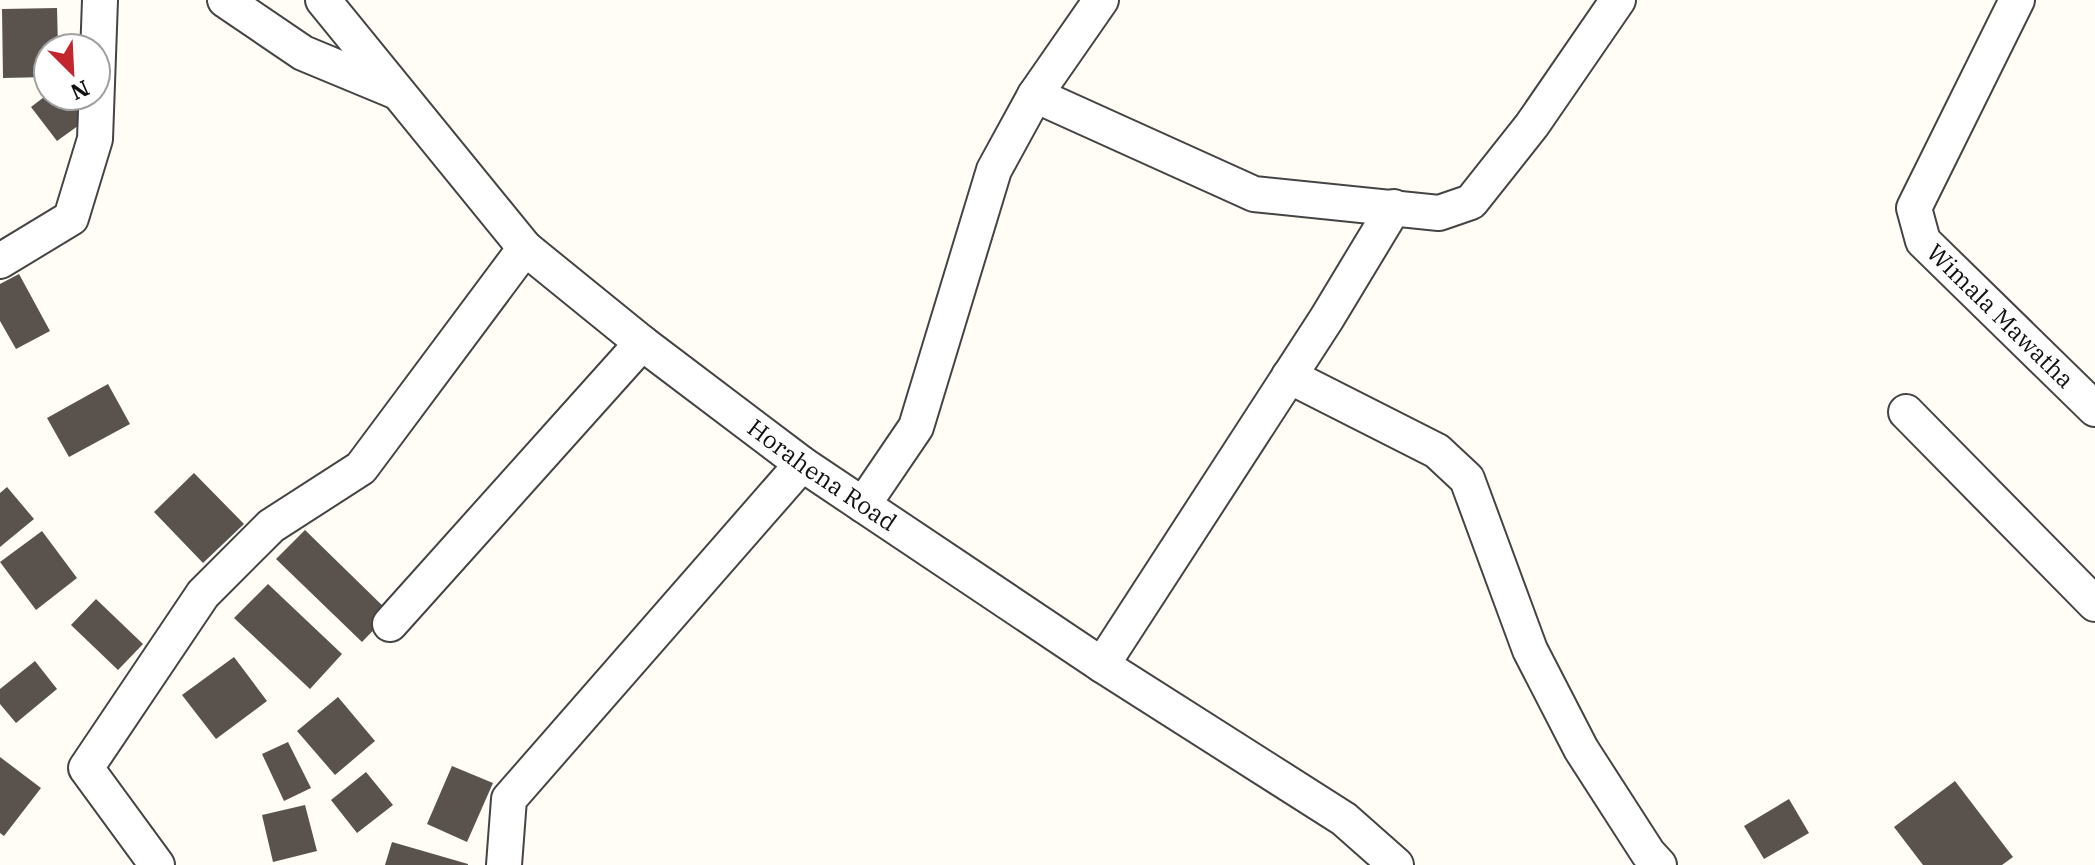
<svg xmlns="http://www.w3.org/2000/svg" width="2095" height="865" font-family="'IBM Plex Serif',serif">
<rect width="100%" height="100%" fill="#fffdf5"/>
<path fill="#5a524d" d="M57,8L58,48H48V77L3,78L2,9Z
M48,94L79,96L93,115L57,141L31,107Z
M19,274L50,331L16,349L0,321V284Z
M108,384L130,424L69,457L47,418Z
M194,473L244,524L203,563L154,512Z
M7,487L34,519L0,547V493Z
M305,530L390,613L362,642L276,559Z
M42,531L77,578L36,610L0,562Z
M268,584L342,654L310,689L234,618Z
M96,599L143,644L118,670L71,625Z
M234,657L267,701L216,739L182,695Z
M35,661L57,689L16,723L0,704V689Z
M338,697L375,741L335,775L297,731Z
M288,742L311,788L284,801L262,754Z
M0,757L41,788L4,836L0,833Z
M452,766L493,783L467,842L427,824Z
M366,772L393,805L357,833L331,800Z
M1955,781L2013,857L2002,865H1923L1894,827Z
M1789,799L1809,833L1764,859L1744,826Z
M305,805L317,851L273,862L262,815Z
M392,842L468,864V865H385Z"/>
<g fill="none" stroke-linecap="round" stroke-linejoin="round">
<g stroke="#444" stroke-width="38">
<g id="minor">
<path d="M225,0L303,53L397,92"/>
<path id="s1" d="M323,0L525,248L642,343L802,464L1102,665L1344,819L1396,865"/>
<path id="s2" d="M2017,0L1914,208L1923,241L2095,409"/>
<path d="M1035,95L1254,194L1439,213L1471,202L1532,125L1618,0"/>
<path d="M0,261L71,218L95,139L100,0"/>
<path d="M1289,376L1437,451L1467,479L1530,650L1581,749L1648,853L1659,865"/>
<path d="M1906,412L2095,604"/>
<path d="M863,505L916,427L994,170L1035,95L1101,0"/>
<path d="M390,624L642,343"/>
<path d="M1102,665L1327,318L1394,207"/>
<path d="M157,865L86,768L203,594L271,526L361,468L525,248"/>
<path d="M504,865L509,799L802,464"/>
</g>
</g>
<use href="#minor" stroke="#fff" stroke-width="34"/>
</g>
<g text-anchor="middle" stroke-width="8" stroke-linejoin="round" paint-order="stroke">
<g font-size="24" fill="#111" stroke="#fff">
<text dy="8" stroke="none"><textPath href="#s2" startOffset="374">Wimala Mawatha</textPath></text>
<text dy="8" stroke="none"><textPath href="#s1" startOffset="694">Horahena Road</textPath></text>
</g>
</g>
<g transform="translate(72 72) rotate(156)"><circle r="38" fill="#ffffff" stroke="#a0a0a0" stroke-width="2"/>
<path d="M0-6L14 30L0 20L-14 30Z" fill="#c4262e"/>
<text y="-12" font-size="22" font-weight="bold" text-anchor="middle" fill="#111111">N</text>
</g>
</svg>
